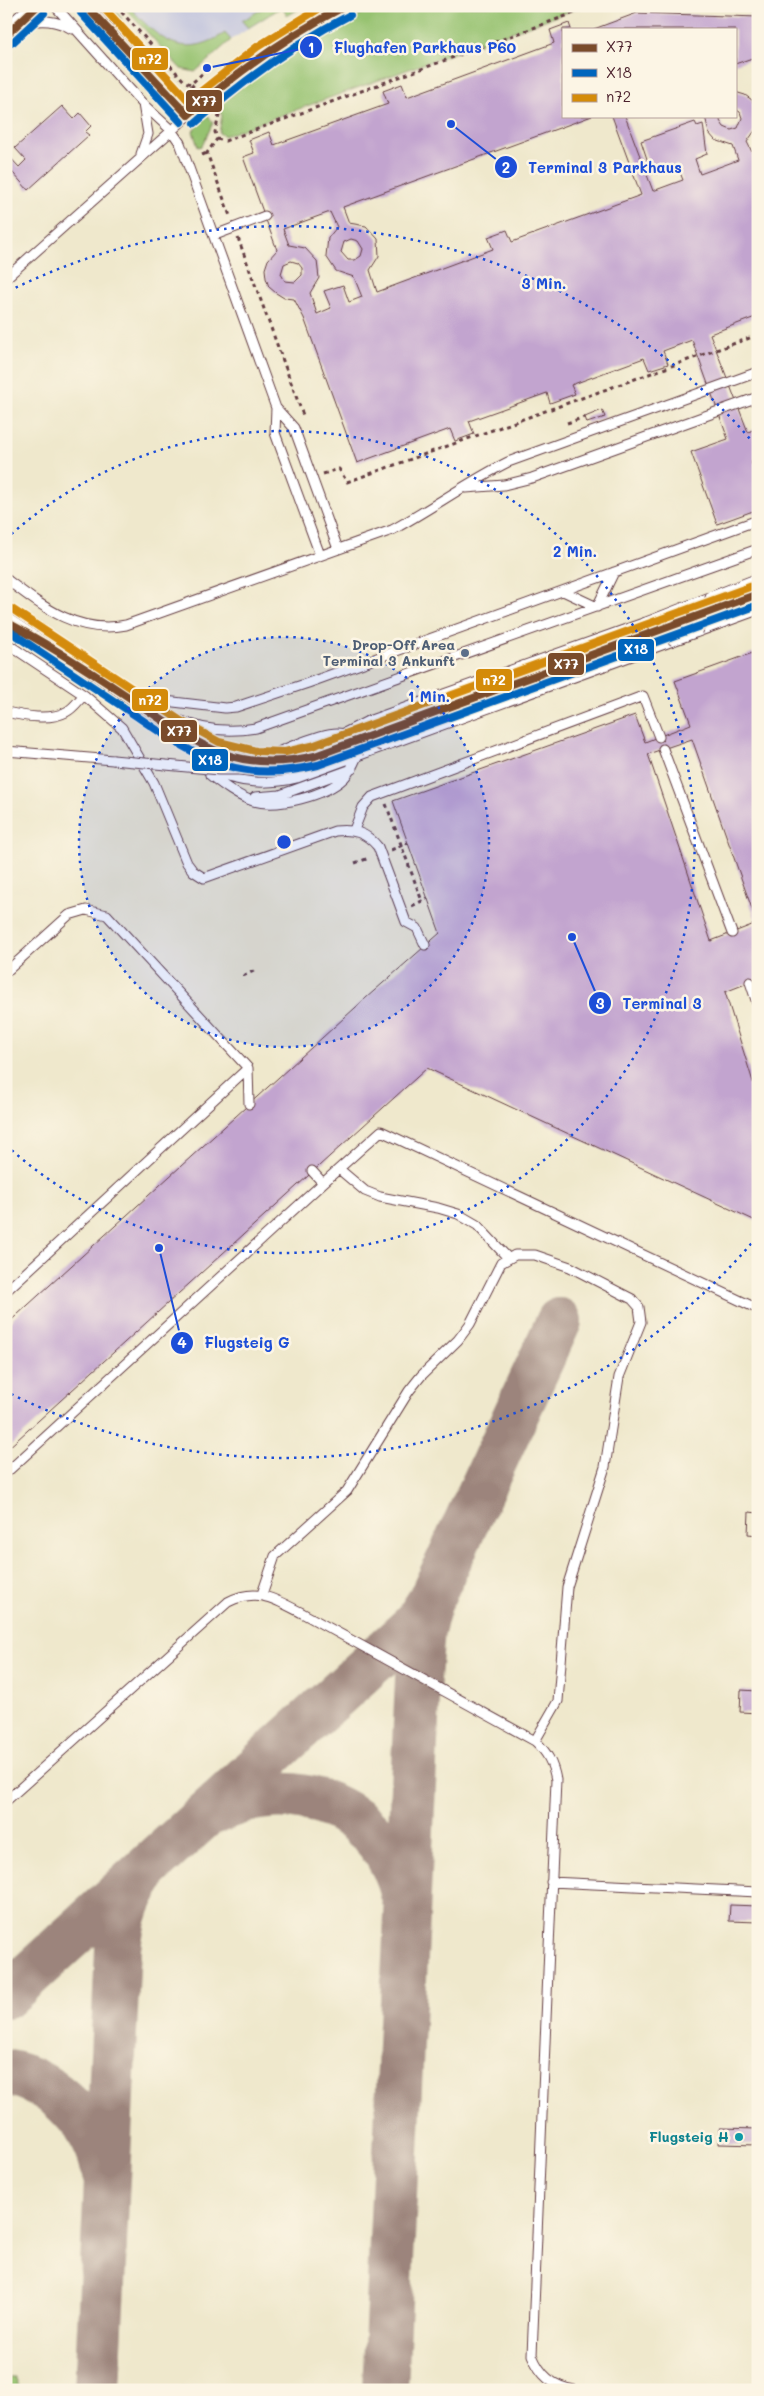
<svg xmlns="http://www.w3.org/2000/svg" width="764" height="2396" font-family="Mali,sans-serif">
<rect width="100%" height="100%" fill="#fcf5e5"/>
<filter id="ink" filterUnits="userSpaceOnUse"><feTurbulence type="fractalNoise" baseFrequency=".02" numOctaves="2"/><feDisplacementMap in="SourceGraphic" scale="10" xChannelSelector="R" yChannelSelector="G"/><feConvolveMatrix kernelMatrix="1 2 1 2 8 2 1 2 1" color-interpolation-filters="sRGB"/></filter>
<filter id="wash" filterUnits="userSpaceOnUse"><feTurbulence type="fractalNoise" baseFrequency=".0096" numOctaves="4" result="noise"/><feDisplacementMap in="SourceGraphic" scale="20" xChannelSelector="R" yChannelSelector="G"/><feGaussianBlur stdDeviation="1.12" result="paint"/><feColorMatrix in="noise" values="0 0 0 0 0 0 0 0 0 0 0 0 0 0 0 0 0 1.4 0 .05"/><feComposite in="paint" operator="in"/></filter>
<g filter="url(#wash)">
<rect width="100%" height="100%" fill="#efe8cc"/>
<path fill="#bfc2dd" d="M123,6H304L287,16L282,7L231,40L195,72Z"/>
<path fill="#96c26f" stroke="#70704d" d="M100,6H111L122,19L109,16Z
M123,6H129C158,39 182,61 225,33L231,40L195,72L181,69Z
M266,6H304L287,16L282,7L248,28L242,21Z
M380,6H584L224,136L219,133L222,115L217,108C241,87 265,65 293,48C320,31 350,19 380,6Z
M208,115L213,123L202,146L198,147L193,131Z
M6,2378H15L21,2390H6Z
M181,2387L258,2390H179Z"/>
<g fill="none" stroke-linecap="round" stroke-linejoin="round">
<path stroke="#9c847c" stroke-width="46" d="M216,1811C295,1772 385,1809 404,1897
M6,1996L415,1624L430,1601L559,1321
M6,2072C56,2082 97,2125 105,2175
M97,2390L118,1949C121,1924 126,1901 141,1880
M385,2390L418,1678L422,1630L430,1601"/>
</g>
<g id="blocks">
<path fill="#c2a4cf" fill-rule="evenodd" d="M637,13L758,17V56L735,64V29H594Z
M569,23L571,29H563V116H592L343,207L349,223L366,226L378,239L379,256L370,270L377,292L493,249L488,237L507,230L512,242L641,195L612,116H625L653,191L683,180L677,165L652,174L641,141L695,122L697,126L703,124L707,154L695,159L700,174L738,160L733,146L715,140L709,133L705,116H721L720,121L724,127L731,130L738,128L742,118L740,112L735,109V92L745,95L752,100L758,112V126L747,142L753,154L758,153V316L710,334L748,432L758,428V522L753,511L717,524L691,452L728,439L692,340L663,351L668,364L649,370L644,358L571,385L575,394L550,403L547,393L469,421L474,434L455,441L450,429L357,463L304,318L294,299L284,298L276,293L269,287L266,278L265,269L268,260L277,250L243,157L254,153L249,140L269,132L274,145L388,104L383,91L402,84L407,97L554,43L550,30ZM330,212L337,227L328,238L326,256L336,271L354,277L362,297L349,302L343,285L324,291L331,308L317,314L310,293L319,278L317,261L305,248L289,245L283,229ZM351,239L358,241L363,249L361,256L355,260H348L341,252L344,242ZM291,261L298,263L302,268V275L295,282L285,281L281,274L284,264Z
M62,106L74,119L80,113L91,126L85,132L89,135L28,190L6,165V153L19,167L26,160L15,148Z
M602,410L605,417L587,423L585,417Z
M758,651V979L725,992L758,1098V1222L427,1068L6,1450V1325L366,998L440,933L393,801L635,715L645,742L691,724L675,681ZM692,739L757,923L711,941L648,754Z
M754,1389H758V1411H753Z
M749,1512L758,1513V1535L748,1534Z
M741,1690L758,1691V1713L740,1712Z
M730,1905L758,1906V1922L729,1921Z
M720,2128L758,2129V2145L719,2144Z"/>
</g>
</g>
<g filter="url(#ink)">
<use href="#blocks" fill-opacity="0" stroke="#633d43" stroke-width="1"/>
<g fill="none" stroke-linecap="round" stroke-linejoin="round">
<g stroke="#633d43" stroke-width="11">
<path id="lane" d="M55,6L143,104L171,130L180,143L276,408L294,428L338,549
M88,6L188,115
M24,23C42,19 56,20 72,29
M141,154L148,134L143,104
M215,235L265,216
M6,278L223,85L286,38L345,6
M276,408L275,433L320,555
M466,488L504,485L532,478L758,397
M6,579C43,607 78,635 126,625L392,530C431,509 468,482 508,462L758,372
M563,591L597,607L614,572
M6,617L189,738L232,757L262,761
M6,643L84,695L122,728L154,783L187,863L193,871L204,878L335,831C353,829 366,832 378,847L406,922L417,928L425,945
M124,692L165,701L225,708L236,707L308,683L758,520
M152,708C188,726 216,735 256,728L758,549
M6,712C24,716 50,721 66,712C73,709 78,701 84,695
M368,721L646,622L758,578
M663,749L732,933
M6,751L113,760
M280,762L315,756L758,594
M247,770C271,776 289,770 312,762
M208,771C239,782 264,786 297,778L758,610
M210,775C223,785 237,796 253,801C278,808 325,796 344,778C351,771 354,763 358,754
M255,797L280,795L352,769
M354,830L363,807L372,797L643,696L659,737
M6,972L69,915L86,910L107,915L248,1068L249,1104
M750,982L758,1006
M339,1169L365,1191L380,1197L438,1208L458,1214L477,1225L508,1258
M312,1171L323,1183L381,1131L758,1309
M6,1291L248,1068
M6,1473L323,1183
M262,1594L275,1556L347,1491L409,1391L421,1376L458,1340L470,1324L501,1263L515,1255H535L570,1267L632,1299L639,1307L641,1322L619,1377L605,1467L567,1587L558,1701L535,1741
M6,1801L228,1602C257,1587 275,1599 302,1613L535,1741C547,1752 553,1763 556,1780L532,2355C540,2375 552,2386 574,2390
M551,1882L758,1892"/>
</g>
<g stroke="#633d43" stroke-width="21">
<path id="street" d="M6,35L37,6"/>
</g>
<path stroke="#633d43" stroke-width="3" stroke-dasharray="4 4" stroke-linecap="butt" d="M116,6L185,82L191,84L204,72
M688,6L758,10
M191,84L198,92
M213,109L219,116L215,132L217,139L207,153L230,216
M217,139L225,141L593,6
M202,155L207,153
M238,238L304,418
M567,423L585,417
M323,474L339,469L347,482L758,335
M386,804L422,901
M391,850L408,843
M355,863L369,858
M412,906L428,898
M243,976L256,970"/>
<use href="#lane" stroke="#fff" stroke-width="9"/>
<use href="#street" stroke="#fff" stroke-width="19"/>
<g stroke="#4a1f2b" stroke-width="5.5">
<path id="rail" d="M754,463L758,461"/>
</g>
<use href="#rail" stroke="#fcf5e5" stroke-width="4" stroke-dasharray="11" stroke-linecap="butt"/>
<g stroke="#633d43" stroke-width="11" stroke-linecap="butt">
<path id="lane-bridge" d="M646,622L674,641
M698,632L711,595
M358,754L368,721
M113,760L219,770H247L309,751L368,721
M251,767C264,756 320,733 337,733C351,733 368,742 382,746"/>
</g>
<use href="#lane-bridge" stroke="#fff" stroke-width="9"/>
<g stroke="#fcf5e5" stroke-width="11">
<path id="bus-1" d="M86,6L188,115
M6,35L37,6
M188,115C236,73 287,36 345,6
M6,622C48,644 88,670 127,696C192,740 231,776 315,756L758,594"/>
</g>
<g stroke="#fcf5e5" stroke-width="11">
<path id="bus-2" d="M81,13L181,122
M13,42L44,13
M195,123C243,81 293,44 350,15
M6,629C47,656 88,684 129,711C160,732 192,756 228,766C258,775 289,772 318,765L758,605"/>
</g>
<g stroke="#fcf5e5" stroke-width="11">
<path id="bus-3" d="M102,6L189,101L257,47L323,6
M12,609L181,721L219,742L256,751L285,752L312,746L755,585"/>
</g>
<use href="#bus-1" stroke="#7a4b2a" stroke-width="8"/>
<use href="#bus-2" stroke="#0065bd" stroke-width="8"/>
<use href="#bus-3" stroke="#d48b09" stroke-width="8"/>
</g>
</g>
<circle cx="284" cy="842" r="205" fill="#1d4ed8" fill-opacity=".12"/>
<g fill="none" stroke="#1d4ed8" stroke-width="2.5" stroke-dasharray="2.5 5">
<circle cx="284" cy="842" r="205"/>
<path d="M6 539A411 411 0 1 1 6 1145"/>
<path d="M756 1238A616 616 0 0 1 9 1393M9 291A616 616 0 0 1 756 446"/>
</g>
<circle fill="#5c6f8a" stroke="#fcf5e5" stroke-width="2" cx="465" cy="653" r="5"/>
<circle fill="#0f9aa8" stroke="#fcf5e5" stroke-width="2" cx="739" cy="2137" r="5"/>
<g text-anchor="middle" stroke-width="5" stroke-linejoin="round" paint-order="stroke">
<g font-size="14" font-weight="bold" fill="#4e5e75" stroke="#fcf5e5" text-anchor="end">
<text x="455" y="650">Drop-Off Area<tspan x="455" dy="16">Terminal 3 Ankunft</tspan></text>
</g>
<g font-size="14" font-weight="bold" fill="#0d838f" stroke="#fcf5e5" text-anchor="end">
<text x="729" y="2142">Flugsteig H</text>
</g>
</g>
<circle cx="284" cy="842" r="8" fill="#1d4ed8" stroke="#fcf5e5" stroke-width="2.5"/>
<g font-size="15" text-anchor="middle" font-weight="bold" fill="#1d4ed8" stroke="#fcf5e5" stroke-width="5" stroke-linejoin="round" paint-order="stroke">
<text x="544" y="289">3 Min.</text>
<text x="575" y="557">2 Min.</text>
<text x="429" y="702">1 Min.</text>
</g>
<path fill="none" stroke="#1d4ed8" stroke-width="2" d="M207 68L311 47M451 124L506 167M572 937L600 1003M159 1248L182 1343"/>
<g fill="#1d4ed8" stroke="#fcf5e5" stroke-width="2">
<circle cx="207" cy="68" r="5"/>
<circle cx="451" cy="124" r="5"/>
<circle cx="572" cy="937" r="5"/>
<circle cx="159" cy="1248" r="5"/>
<circle cx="311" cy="47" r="12"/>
<circle cx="506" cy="167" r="12"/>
<circle cx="600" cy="1003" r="12"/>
<circle cx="182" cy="1343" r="12"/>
</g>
<g font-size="15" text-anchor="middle" font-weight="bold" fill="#fff">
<text x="311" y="53">1</text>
<text x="506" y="173">2</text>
<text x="600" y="1009">3</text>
<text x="182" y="1348">4</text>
</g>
<g font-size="15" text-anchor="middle" font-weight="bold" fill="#1d4ed8" stroke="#fcf5e5" stroke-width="5" stroke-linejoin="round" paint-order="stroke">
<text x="425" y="53">Flughafen Parkhaus P60</text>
<text x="605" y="173">Terminal 3 Parkhaus</text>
<text x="662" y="1009">Terminal 3</text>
<text x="247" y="1348">Flugsteig G</text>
</g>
<g stroke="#fcf5e5" stroke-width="2">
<rect x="131" y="47" width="38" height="24" rx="5" fill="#d48b09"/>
<rect x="185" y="89" width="38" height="24" rx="5" fill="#7a4b2a"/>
<rect x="617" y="638" width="38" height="24" rx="5" fill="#0065bd"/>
<rect x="547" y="652" width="38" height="24" rx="5" fill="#7a4b2a"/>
<rect x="475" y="668" width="38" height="24" rx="5" fill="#d48b09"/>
<rect x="131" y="688" width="38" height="24" rx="5" fill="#d48b09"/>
<rect x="160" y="719" width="38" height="24" rx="5" fill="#7a4b2a"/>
<rect x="191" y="748" width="38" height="24" rx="5" fill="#0065bd"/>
</g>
<g font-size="14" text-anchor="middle" font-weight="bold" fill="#fff">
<text x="150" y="64">n72</text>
<text x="204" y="106">X77</text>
<text x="636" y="654">X18</text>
<text x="566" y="669">X77</text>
<text x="494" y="685">n72</text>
<text x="150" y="705">n72</text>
<text x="179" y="736">X77</text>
<text x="210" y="765">X18</text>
</g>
<rect width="764" height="2396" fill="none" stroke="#fcf5e5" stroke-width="25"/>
<rect x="562" y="28" width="175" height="90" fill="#fcf5e5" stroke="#b59f9b"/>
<rect x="572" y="44" width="25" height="8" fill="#7a4b2a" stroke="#b59f9b"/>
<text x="606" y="52" font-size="15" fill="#4a1f2b">X77</text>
<rect x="572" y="69" width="25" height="8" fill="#0065bd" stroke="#b59f9b"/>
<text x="606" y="78" font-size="15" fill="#4a1f2b">X18</text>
<rect x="572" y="94" width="25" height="8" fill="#d48b09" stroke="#b59f9b"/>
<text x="606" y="102" font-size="15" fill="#4a1f2b">n72</text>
</svg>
